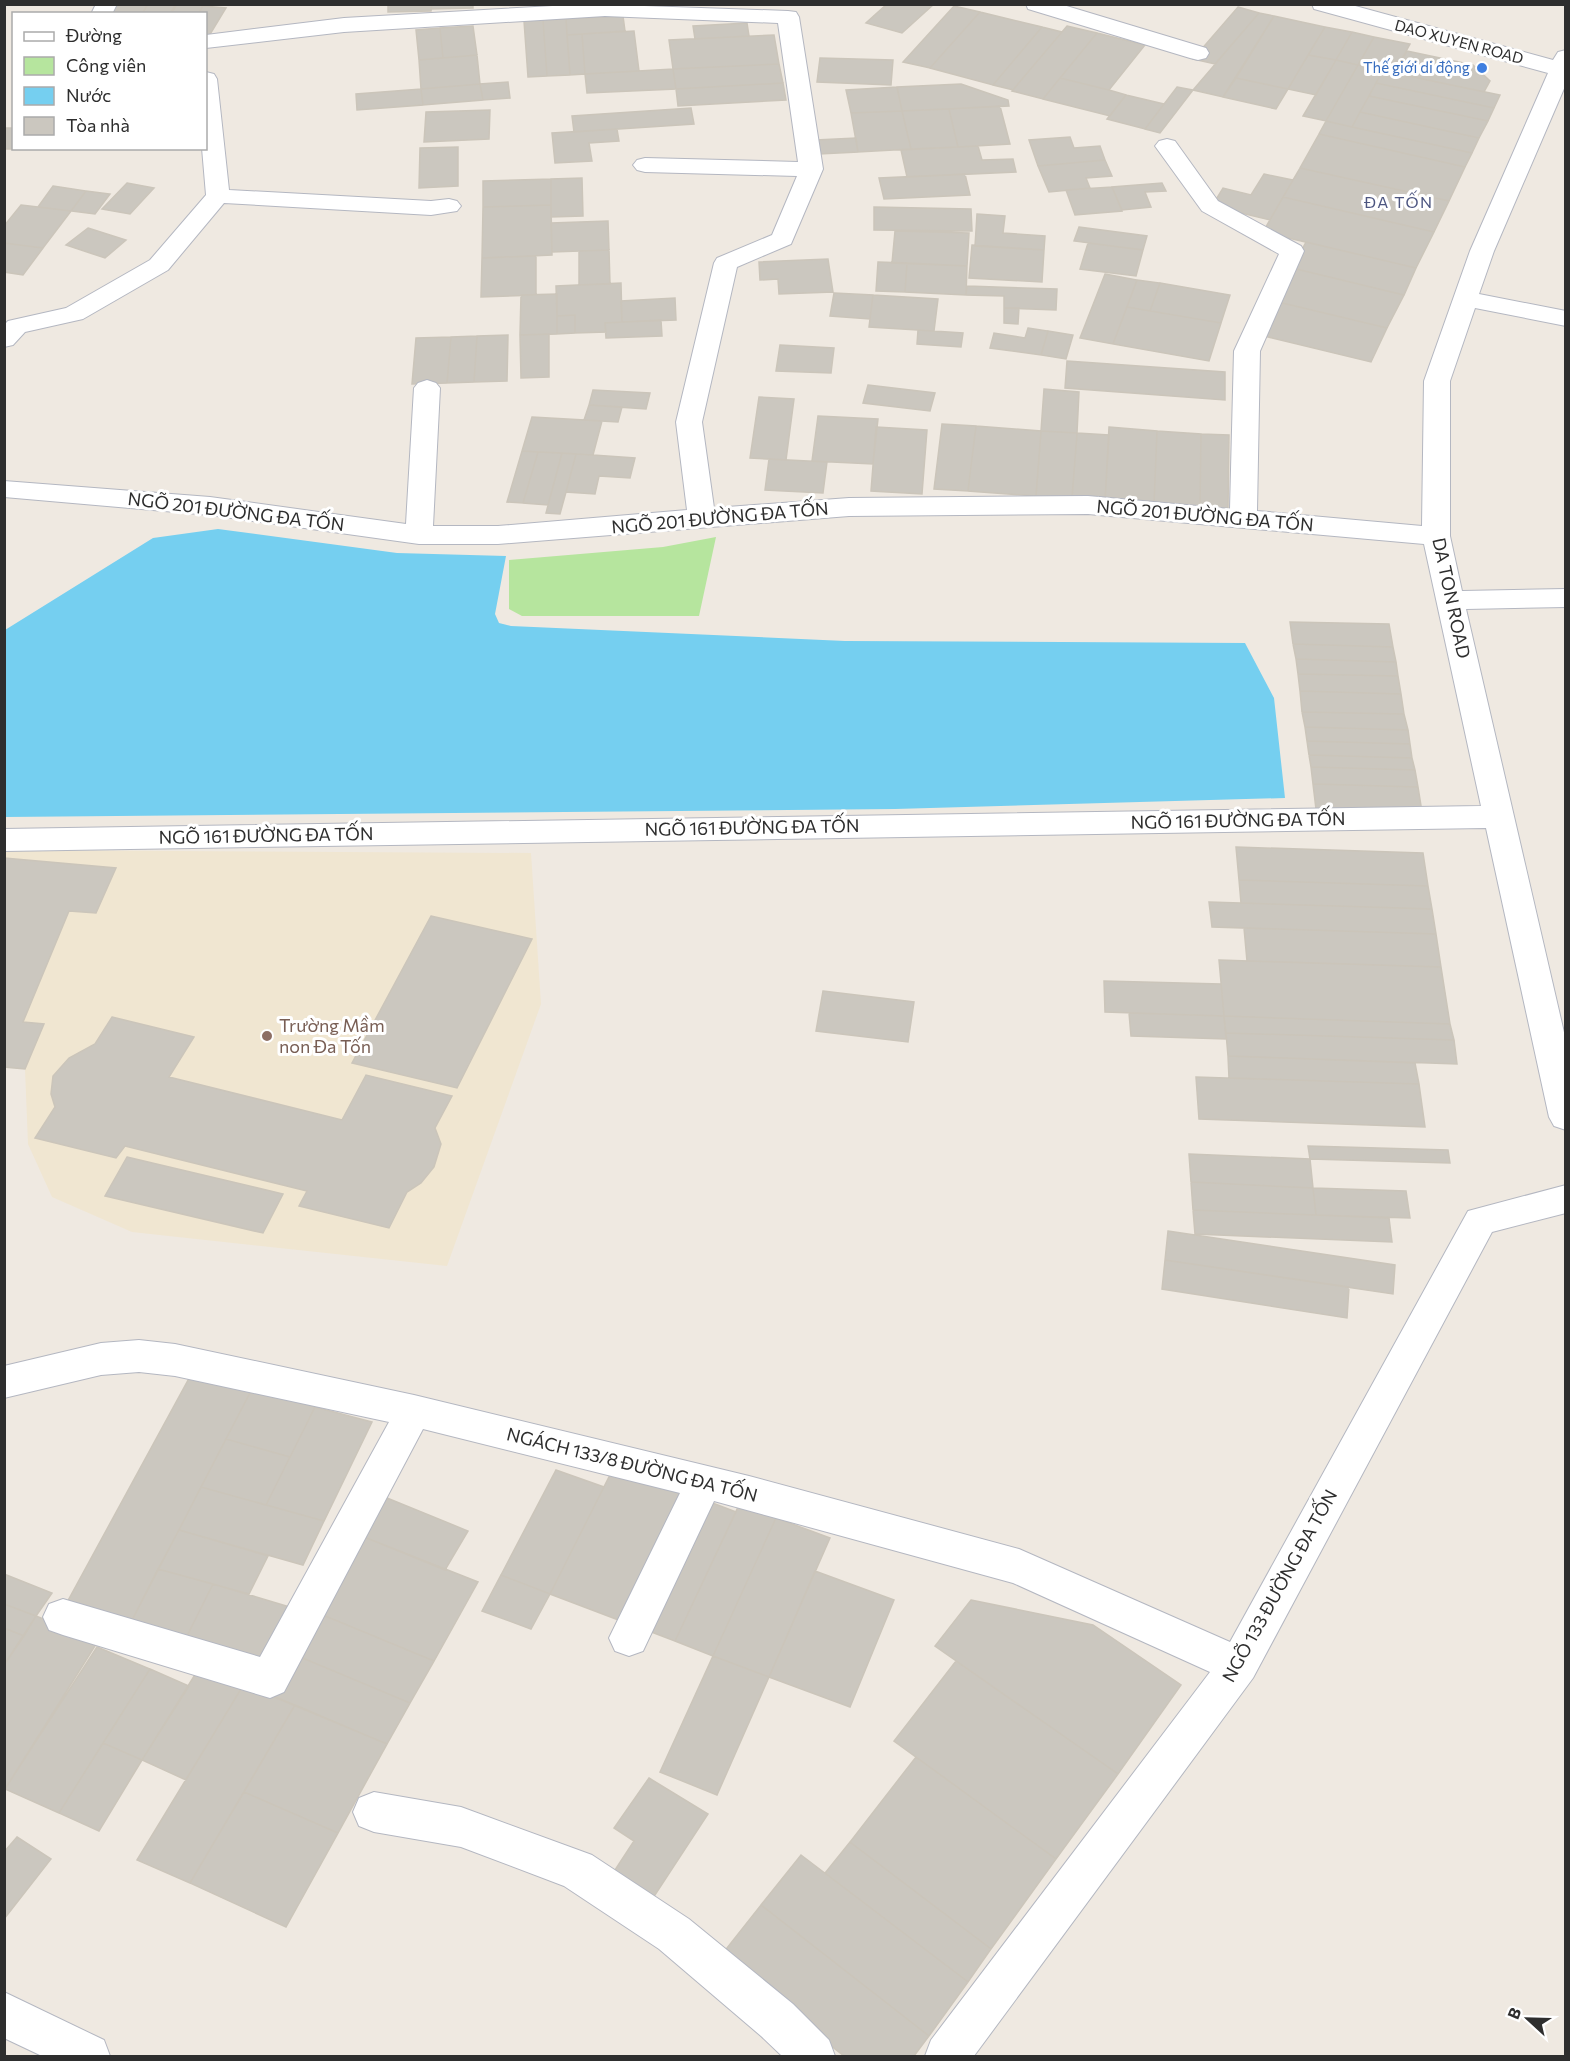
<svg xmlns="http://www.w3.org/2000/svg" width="1570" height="2061" font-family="Commissioner,sans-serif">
<rect width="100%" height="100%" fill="#efe9e1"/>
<path fill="#f0e6d1" d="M4,850L531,853L541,1004L447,1266L132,1232L52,1197L28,1144L25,1069L5,1067Z"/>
<path fill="#b6e59e" d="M716,537L699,616H522L509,609V560L663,547Z"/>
<path fill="#75cff0" d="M218,529L397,553L506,556L495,614L499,623L511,626L845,641L1245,643L1274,698L1285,798L895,809L5,817V630L153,538Z"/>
<path fill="#cbc7bf" stroke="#cbc5ba" stroke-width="1.5" d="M117,4H148L142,14H111Z
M148,4H176L170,14H142Z
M177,4H204L198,14H171Z
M388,4H432L431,11L388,12Z
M432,4H473V8L431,9Z
M887,4H934L902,33L866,23Z
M203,6L226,8L209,36H206V14H198Z
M954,6L980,12L930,68L903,62Z
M1238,7L1259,13L1215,64L1193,59Z
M980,12L1042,27L993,85L930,68Z
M1259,13L1274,16L1223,97L1193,90Z
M623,16L625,31L567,35L566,19Z
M1274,16L1325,27L1288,89L1236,78Z
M566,19L570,75L547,76L543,20Z
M543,20L547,76L528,77L524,21Z
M747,23L749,36L695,39L693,26Z
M473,26L477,55L443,58L440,28Z
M1067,26L1097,33L1043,99L1012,91Z
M1042,27L1062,32L1013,90L993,85Z
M1325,27L1352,32L1336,60L1308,55Z
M440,28L443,58L419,60L416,30Z
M634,31L639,71L585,74L582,34Z
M1352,32L1374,37L1358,65L1336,60Z
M1097,33L1145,45L1109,90L1060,78Z
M582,34L585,74L570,75L567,35Z
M774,35L779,64L673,69L669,40Z
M1374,37L1410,44L1394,73L1358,65Z
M1407,51L1473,65L1490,81L1484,92L1394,73Z
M477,55L480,84L421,89L419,60Z
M1308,55L1336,60L1316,95L1288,89Z
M820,58L893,60L891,85L817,82Z
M1336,60L1358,65L1326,121L1303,116Z
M779,64L783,83L676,89L673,69Z
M1358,65L1383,70L1352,127L1326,121Z
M673,69L676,89L587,93L585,74Z
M1383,70L1394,73L1500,95L1494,108L1376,83Z
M1060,78L1109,90L1126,95L1110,116L1043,99Z
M1236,78L1288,89L1276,109L1223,97Z
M508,82L510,98L483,100L480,84Z
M783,83L786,100L678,106L676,89Z
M1376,83L1494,108L1488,121L1369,96Z
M480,84L483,100L423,105L421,89Z
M961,84L1008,100L1009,106L902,111L897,87Z
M897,87L902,111L851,113L846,90Z
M1177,87L1193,90L1160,133L1145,129Z
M421,89L423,105L357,110L356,94Z
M1126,95L1164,104L1145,129L1107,119Z
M1369,96L1488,121L1479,138L1360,112Z
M1000,106L1010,144L958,147L949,109Z
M691,108L694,124L574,132L572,116Z
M949,109L958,147L911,149L902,111Z
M490,110L489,139L424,142L426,112Z
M902,111L911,149L858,152L851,113Z
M1360,112L1479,138L1472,153L1352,127Z
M1326,121L1352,127L1472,153L1465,167L1319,134Z
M4,128H14V148L16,149H4Z
M617,129L619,141L589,143L592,161L555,163L552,133Z
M1319,134L1465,167L1449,201L1300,168Z
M1070,137L1074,148L1100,146L1105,160L1038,166L1029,140Z
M856,138L858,152L819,154L816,140Z
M978,146L982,160L1013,159L1016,172L907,177L901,150Z
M458,147V186L419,188L420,148Z
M1105,160L1112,176L1086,178L1090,188L1049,192L1038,166Z
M1300,168L1449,201L1434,232L1283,197Z
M965,174L970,195L884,199L879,178Z
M1264,174L1293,180L1270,220L1212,206L1223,188L1251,195Z
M582,178L583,216L551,217V179Z
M551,179V205L483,207V181Z
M127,183L154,188L130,214L102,209Z
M1162,183L1166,191L1145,192L1151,207L1122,210L1112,187Z
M53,186L86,191L71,211L38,207Z
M1112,187L1122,211L1075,215L1066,190Z
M86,191L110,194L95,214L71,211Z
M1283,197L1434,232L1416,268L1263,232Z
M21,205L38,207L71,211L43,248L4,243V226Z
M551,205L552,255L482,258L483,207Z
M874,207L971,209L972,231L874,230Z
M977,214L1005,216L1003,233L1045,236L1044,250L975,246Z
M608,221L609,250L552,252L551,223Z
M1079,227L1147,236L1143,250L1074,241Z
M88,228L126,240L105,258L66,245Z
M895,231L969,233L967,266L892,263Z
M1306,242L1416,268L1404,295L1292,268Z
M4,243L43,248L23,275L4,272Z
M1088,243L1143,250L1136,276L1080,269Z
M972,245L1044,250L1042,282L969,278Z
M609,250L610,284L579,285V251Z
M536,256V295L481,297L482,258Z
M828,259L833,292L779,294L778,279L760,280L759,262Z
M878,262L907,263L905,292L876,291Z
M907,263L967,266L966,295L905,292Z
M1292,268L1404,295L1387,328L1274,301Z
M1105,274L1137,280L1113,344L1080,338Z
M1137,280L1160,283L1150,311L1127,307Z
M621,283L622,322L605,323L606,332L575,333V315L557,316L556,286Z
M1160,283L1230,295L1221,323L1150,311Z
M967,286L1057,289L1056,310L1004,308V296L966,295Z
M834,293L873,295L870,319L830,316Z
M557,294V334L520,335L521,295Z
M873,295L938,299L934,331L869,327Z
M675,298L676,320L622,322L621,301Z
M1274,301L1387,328L1371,362L1256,334Z
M1127,307L1221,323L1209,361L1113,344Z
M1004,308H1019L1018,324L1004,323Z
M575,315V333L557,334V316Z
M661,320L662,336L606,338L605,323Z
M1028,328L1048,331L1041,355L990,348L994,333L1025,338Z
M918,330L963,333L961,347L917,344Z
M1048,331L1073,335L1066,359L1041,355Z
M549,334V377L521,378L520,335Z
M508,335L507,381L474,382L477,336Z
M477,336L474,382L447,383L451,337Z
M451,337L447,383L412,384L416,338Z
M780,345L834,348L831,373L776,371Z
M1067,361L1225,372V400L1065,388Z
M868,385L935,393L930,411L863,403Z
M1044,389L1079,392L1077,433L1041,431Z
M593,390L650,393L646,409L589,405Z
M759,397L794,399L786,460L750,458Z
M589,405L622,407L618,422L584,420Z
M818,416L878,419L873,464L812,461Z
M532,417L602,421L593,455L522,451Z
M942,424L976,426L968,491L934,489Z
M976,426L1041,431L1036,496L968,491Z
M876,427L927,430L922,494L871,491Z
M1109,427L1157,431L1154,504L1105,501Z
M1041,431L1077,433L1072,498L1036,496Z
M1157,431L1201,434L1200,508L1154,504Z
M1077,433L1109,435L1105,501L1072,498Z
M1201,434L1229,435L1228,509L1200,508Z
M522,451L538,452L523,503L507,502Z
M538,452L562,453L548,505L523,503Z
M562,453L576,454L566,492L560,514L546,513Z
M576,454L593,455L635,458L630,478L599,476L595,494L566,492Z
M769,459L827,462L823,493L765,490Z
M1290,622L1389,624L1393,647L1293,644Z
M1293,644L1393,647L1396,662L1296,659Z
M1296,659L1396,662L1398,676L1298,674Z
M1298,674L1398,676L1401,694L1300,691Z
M1300,691L1401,694L1404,714L1302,712Z
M1302,712L1404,714L1408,730L1305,727Z
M1305,727L1408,730L1410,744L1307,741Z
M1307,741L1410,744L1412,758L1309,755Z
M1309,755L1412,758L1415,770L1311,767Z
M1311,767L1415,770L1418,787L1313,784Z
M1313,784L1418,787L1422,812L1316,809Z
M1236,847L1423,853L1428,886L1239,880Z
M4,858L116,868L96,913L69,911L23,1022L44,1024L25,1069L4,1067Z
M1239,880L1428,886L1432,909L1241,903Z
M1209,902L1432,909L1436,934L1212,927Z
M431,916L532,939L457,1088L352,1063Z
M1244,928L1436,934L1441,967L1247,961Z
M1219,960L1441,967L1450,1024L1224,1016Z
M1104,981L1221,984L1224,1016L1105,1012Z
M823,991L914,1002L908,1042L816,1031Z
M1129,1013L1224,1016L1226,1039L1131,1036Z
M1224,1016L1450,1024L1454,1040L1226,1033Z
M112,1017L194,1037L169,1077L342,1120L366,1075L452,1096L435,1128L441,1144L434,1167L421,1183L407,1192L389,1228L299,1206L307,1191L125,1146L116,1158L35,1138L55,1107L51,1094L53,1076L69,1058L95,1044Z
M1226,1033L1454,1040L1457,1064L1228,1056Z
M1228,1056L1415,1063L1419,1084L1229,1078Z
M1196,1077L1419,1084L1425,1127L1199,1119Z
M1308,1146L1448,1150L1450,1163L1310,1159Z
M1189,1154L1310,1159L1313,1188L1191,1182Z
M127,1157L283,1194L263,1233L105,1196Z
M1191,1182L1313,1188L1316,1215L1193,1210Z
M1313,1188L1406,1191L1410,1218L1316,1215Z
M1193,1210L1389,1218L1392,1242L1195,1234Z
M1168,1231L1395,1265L1393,1294L1165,1260Z
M1165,1260L1349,1287L1347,1318L1162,1289Z
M192,1373L252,1389L129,1626L65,1606Z
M252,1389L315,1407L290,1457L226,1439Z
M315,1407L372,1422L324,1521L266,1505Z
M226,1439L290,1457L266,1505L201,1487Z
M614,1467L691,1495L629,1624L550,1594Z
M556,1470L604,1487L550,1594L501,1575Z
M201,1487L324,1521L303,1565L179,1530Z
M387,1498L468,1531L445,1570L364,1537Z
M702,1499L736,1512L675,1641L641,1628Z
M739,1505L776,1518L713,1656L675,1641Z
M776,1518L830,1538L769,1677L713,1656Z
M179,1530L268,1556L249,1594L158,1569Z
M364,1537L478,1582L434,1661L318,1613Z
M158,1569L213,1584L184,1642L129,1626Z
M815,1571L894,1600L850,1707L769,1677Z
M4,1574L52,1593L36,1616L4,1604Z
M501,1575L550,1594L531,1629L482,1611Z
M213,1584L293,1608L265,1666L184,1642Z
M971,1600L1093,1625L1181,1685L1118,1774L935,1646Z
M4,1604L36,1616L24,1636L4,1628Z
M318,1613L434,1661L410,1703L293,1654Z
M36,1616L98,1641L5,1789L4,1665Z
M4,1628L24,1636L4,1665Z
M97,1647L150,1669L59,1813L5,1789Z
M293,1654L410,1703L387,1744L269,1695Z
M713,1656L769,1677L717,1795L660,1772Z
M956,1661L1118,1774L1056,1859L894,1741Z
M201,1665L244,1684L186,1780L142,1760Z
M150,1669L189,1686L142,1760L103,1743Z
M244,1684L295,1705L190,1883L137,1860Z
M295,1705L387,1744L338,1833L244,1792Z
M103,1743L142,1760L99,1831L59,1813Z
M916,1757L1056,1859L991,1949L850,1842Z
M649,1778L708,1814L653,1898L613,1873L634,1841L614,1828Z
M244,1792L338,1833L286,1927L190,1883Z
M17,1837L51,1859L4,1919V1852Z
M850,1842L991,1949L968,1982L825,1873Z
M801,1855L968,1982L929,2036L761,1905Z
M761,1905L929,2036L914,2056H844L719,1958Z"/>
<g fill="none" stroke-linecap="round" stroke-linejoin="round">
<g stroke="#b4b7c1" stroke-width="2">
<path id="minor" d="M96,4H117L112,14H91Z
M588,4L788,11L796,12L799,17L823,169L791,244L737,267L702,422L714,508L849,498L1088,496L1230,509L1234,351L1279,254L1202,211L1155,146L1159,141L1167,139L1175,141L1218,201L1301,246L1304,251L1260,351L1257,511L1422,526L1424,381L1470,251L1548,73L1314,9L1312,4H1348L1553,60L1558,52L1566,50V84L1494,251L1479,294L1566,311V326L1475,308L1450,381V536L1462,591L1566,589V607L1466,609L1566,1041V1130L1554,1126L1549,1117L1486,828L4,851V829L1481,806L1424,544L1088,514L849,516L498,544H419L210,515L4,497V481L210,497L406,524L414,388L418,383L427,380L436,383L440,388L433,526H498L687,510L676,422L714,263L717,258L772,235L797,176L645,172L637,170L633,165L637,160L645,158L798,162L778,23L605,16L344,32L206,48V35L344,18Z
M1026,4H1060L1206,48L1209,53L1206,58L1198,60L1190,58L1028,9Z
M206,72L214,74L217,79L229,190L431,201L449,199L457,201L461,206L457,211L431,215L224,203L168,270L83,319L25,332L13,345L4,347V325L8,321L66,308L150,260L206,195L202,148H206Z
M1566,1185V1213L1492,1232L1253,1678L974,2056H925L931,2040L1210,1672L1013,1583L714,1501L643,1651L629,1656L615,1651L609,1638L680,1493L423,1429L284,1692L270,1698L63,1635L49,1630L43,1617L49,1604L63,1599L260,1657L389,1422L175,1376L139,1372L101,1375L4,1398V1366L101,1343L139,1340L175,1344L414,1395L749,1476L1019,1549L1230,1642L1468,1211Z
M374,1792L461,1807L592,1855L689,1919L793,2004L829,2040L835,2056H782L761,2036L659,1949L564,1886L461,1847L374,1832L359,1826L353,1812L359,1798Z
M4,1992L104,2040L110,2056H42L4,2038Z"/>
</g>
<use href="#minor" fill="#fff" fill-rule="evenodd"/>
</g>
<circle fill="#3f7fe0" stroke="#fff" stroke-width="2" cx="1482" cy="68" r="6"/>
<circle fill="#8d6e63" stroke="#fff" stroke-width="2" cx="267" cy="1036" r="6"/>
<g text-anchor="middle" stroke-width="6" stroke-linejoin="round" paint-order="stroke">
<g font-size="15" fill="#2e2e2e" stroke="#fff">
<text transform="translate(1459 42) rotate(15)" y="5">DAO XUYEN ROAD</text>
</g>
<g font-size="15" fill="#366cbe" stroke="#fff" text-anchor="end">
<text x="1470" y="73">Thế giới di động</text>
</g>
<g font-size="16" letter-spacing="1.5" fill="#4d5680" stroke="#fff">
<text x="1399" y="208">ĐA TỐN</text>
</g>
<g font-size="18" fill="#2e2e2e" stroke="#fff">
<text transform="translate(236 512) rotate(7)" y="6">NGÕ 201 ĐƯỜNG ĐA TỐN</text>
<text transform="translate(1205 516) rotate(5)" y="6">NGÕ 201 ĐƯỜNG ĐA TỐN</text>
<text transform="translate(720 518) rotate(-5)" y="6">NGÕ 201 ĐƯỜNG ĐA TỐN</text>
<text transform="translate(1451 598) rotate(78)" y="6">DA TON ROAD</text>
<text transform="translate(1238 821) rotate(-1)" y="6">NGÕ 161 ĐƯỜNG ĐA TỐN</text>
<text transform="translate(752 828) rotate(-1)" y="6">NGÕ 161 ĐƯỜNG ĐA TỐN</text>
<text transform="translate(266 836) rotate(-1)" y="6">NGÕ 161 ĐƯỜNG ĐA TỐN</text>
<text transform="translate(632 1465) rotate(14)" y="6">NGÁCH 133/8 ĐƯỜNG ĐA TỐN</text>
<text transform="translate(1280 1586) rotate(-61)" y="6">NGÕ 133 ĐƯỜNG ĐA TỐN</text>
</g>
<g font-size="18" fill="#785e54" stroke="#fff" text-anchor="start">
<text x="279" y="1032">Trường Mầm<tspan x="279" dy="21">non Đa Tốn</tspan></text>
</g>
</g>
<rect width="1570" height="2061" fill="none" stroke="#2e2e2e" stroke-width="12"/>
<rect x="12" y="12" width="195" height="138" fill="#ffffff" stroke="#ababab" stroke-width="1.5"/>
<rect x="24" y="32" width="30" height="9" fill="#ffffff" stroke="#ababab" stroke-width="1.5"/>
<text x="66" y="42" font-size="18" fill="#2e2e2e">Đường</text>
<rect x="24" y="57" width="30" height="18" fill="#b6e59e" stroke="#ababab" stroke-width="1.5"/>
<text x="66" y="72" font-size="18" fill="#2e2e2e">Công viên</text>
<rect x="24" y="87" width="30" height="18" fill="#75cff0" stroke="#ababab" stroke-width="1.5"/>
<text x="66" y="102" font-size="18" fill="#2e2e2e">Nước</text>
<rect x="24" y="117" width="30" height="18" fill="#cbc7bf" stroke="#ababab" stroke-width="1.5"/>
<text x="66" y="132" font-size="18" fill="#2e2e2e">Tòa nhà</text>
<g transform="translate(1528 2019) rotate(292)" stroke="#ffffff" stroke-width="4.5" paint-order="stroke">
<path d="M0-4.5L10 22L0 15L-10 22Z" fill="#2e2e2e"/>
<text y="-9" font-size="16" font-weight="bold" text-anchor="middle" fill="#2e2e2e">B</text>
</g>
</svg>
